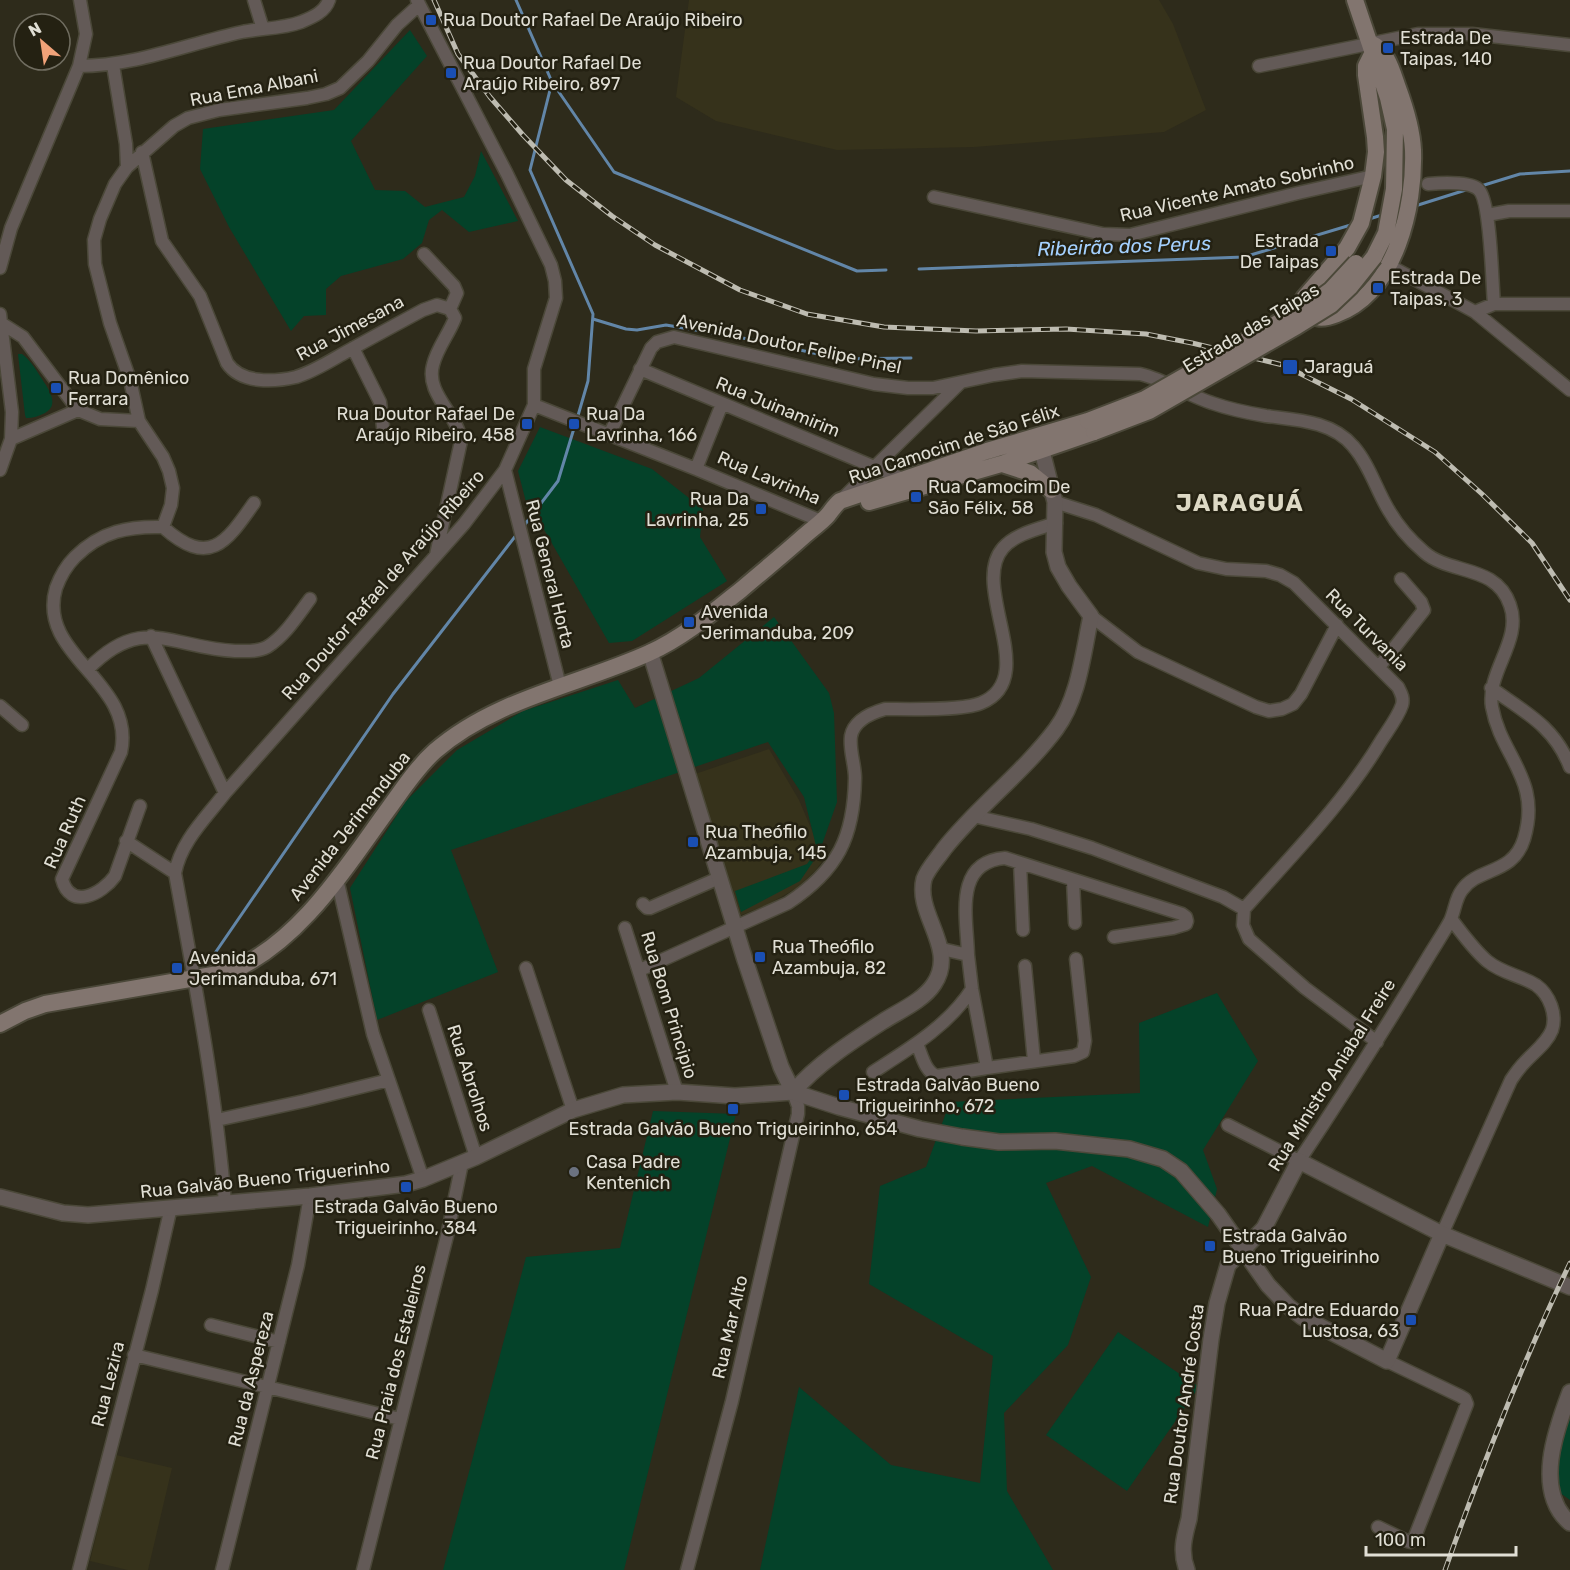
<svg xmlns="http://www.w3.org/2000/svg" width="1570" height="1570" font-family="Rubik,sans-serif">
<rect width="100%" height="100%" fill="#2e2b1b"/>
<path fill="#36321b" d="M689,0H1159L1173,24L1206,110L1164,132L974,147L837,150L716,121L676,97Z
M769,749L799,800L824,859L815,871L797,888L767,905L739,916L695,774Z
M116,1455L172,1468L148,1570H128L90,1561Z"/>
<path fill="#044229" d="M410,30L427,56L351,141L375,190L405,191L425,207L464,197L475,176L481,151L518,221L469,232L442,210L429,220L422,243L403,259L341,276L326,289V315L304,316L291,331L229,227L200,169L203,129L334,110Z
M18,354H22C30,360 35,368 40,376C47,387 61,404 45,413C39,416 33,418 26,418L25,415Z
M540,427L652,469L703,509L700,537L727,581L632,641L609,643L542,526L533,529L518,471Z
M774,617L829,693L834,713L837,802L819,853L800,881L741,912L735,891L807,864L817,850L804,797L768,742L451,850L498,972L377,1020L350,888L406,801L457,750L523,711L618,680L635,708L699,678Z
M1217,993L1258,1061L1203,1150L1217,1189L1208,1227L1092,1166L1046,1183L1091,1277L1068,1345L1004,1413L1007,1491L1053,1570H760L799,1387L891,1465L980,1483L993,1356L869,1284L880,1186L926,1167L950,1102L1140,1093L1139,1023Z
M653,1111L736,1114L624,1570H443L526,1257L620,1248Z
M1118,1332L1199,1387L1127,1491L1046,1435Z
M1570,1406V1500L1556,1490L1554,1447Z"/>
<g fill="none" stroke-linecap="round" stroke-linejoin="round">
<path stroke="#6286a8" stroke-width="3" d="M516,0L552,82L614,172L857,271L886,270
M552,82L530,170L593,314L588,381L577,419
M1481,186L1520,174L1570,171
M1415,206L1469,189
M1369,219L1382,215
M919,269L1244,257L1354,224
M593,319L626,329L637,330L666,325L760,341L840,359L911,358
M523,527L558,481L575,425
M213,956L393,694L517,534"/>
<g stroke="#4b4839" stroke-width="15">
<path id="minor" d="M254,0L263,29
M113,65L126,144L127,167
M79,66C135,66 187,44 242,32C262,28 282,29 301,22C313,17 325,12 329,0
M1259,66L1418,34H1472L1570,45
M142,152L162,241L200,296L227,363C241,384 274,382 296,377C313,372 330,361 346,352C371,338 397,324 423,310L437,305L450,309
M1428,184C1440,183 1468,181 1478,189C1491,199 1492,284 1494,304
M934,197L1103,234L1130,235L1298,193L1373,176
M1487,215L1509,211H1570
M424,254L454,286L457,293L450,309
M1390,266L1475,312L1570,390
M0,268L11,228L79,66L86,34L80,0
M1475,312L1494,304H1570
M0,314L12,412L11,439L0,470
M1,323L23,337L78,410L100,419L139,421
M353,348L380,402L384,435
M640,369L903,479
M534,405L696,469L821,521
M609,435L651,348L657,342L674,337L874,384L908,388H933L994,375L1022,371L1140,374C1166,380 1187,395 1212,403C1229,409 1248,413 1266,416C1297,420 1332,421 1353,446C1369,464 1376,489 1388,509C1397,525 1410,540 1424,552C1450,575 1496,564 1510,605C1523,640 1486,672 1492,707C1501,757 1542,779 1524,839C1513,875 1478,867 1462,890C1455,899 1455,911 1450,921C1443,934 1434,947 1427,959C1386,1027 1343,1095 1299,1161L1228,1125
M11,439L78,410
M696,469L722,404
M505,470L560,686
M843,498L960,383
M1055,502L1096,515L1198,563L1226,569L1266,571L1280,575L1294,583L1398,687C1401,693 1404,698 1402,705C1398,717 1388,730 1381,741C1344,803 1292,855 1244,909
M163,527L171,505L173,488L169,471L163,457L139,421L130,380L110,323L95,264L94,240L100,219L115,184L127,167L174,126L188,118L219,110L307,98L326,94L340,88L368,61L397,25L419,5
M436,555L461,441C458,414 425,394 433,365C437,348 449,334 455,318L450,309
M1091,616L1138,652L1256,707L1269,711L1282,709L1293,704L1301,694L1337,625
M151,636L225,793
M1379,667L1424,610L1421,602L1401,579
M88,669C143,613 171,648 235,651C245,651 258,652 267,647C285,636 298,615 310,599
M1491,688C1525,712 1555,727 1570,767
M0,706L22,725
M140,806L115,876C102,894 70,911 62,879L121,752C136,681 36,656 56,588C60,577 66,566 75,557C101,531 129,526 163,527C209,568 226,543 254,503
M973,816L1031,829L1092,848L1223,897L1244,909
M126,841L175,873
M1020,863L1023,930
M337,879L373,1034L423,1179
M1073,881L1075,923
M643,904L647,908H650L719,878
M1244,909L1243,925L1249,939L1305,988L1377,1042
M625,928L677,1092
M942,949L968,955L972,989L987,1068L1074,1056L1083,1052L1085,1041L1076,959
M968,955C967,918 953,862 1005,858L1182,914L1186,917L1187,921L1186,924L1173,928L1114,937
M1025,966L1034,1061
M526,968L573,1110
M640,970L788,903C838,870 854,837 855,778C855,764 849,750 851,736C854,720 871,713 885,709C907,709 962,711 981,703C1042,678 969,587 1003,548C1015,534 1038,529 1056,523
M429,1010L476,1157
M917,1044C922,1055 925,1072 937,1076L987,1068
M873,1072C909,1049 948,1026 972,989
M217,1120L304,1101L389,1080
M225,1203C216,1092 195,983 175,873C181,841 206,818 225,793L464,524L505,470L534,405V369L556,298L555,281L551,265L507,174L417,0
M1442,1234L1511,1080C1515,1074 1520,1067 1525,1062C1534,1052 1547,1043 1552,1030C1557,1015 1550,995 1536,985C1520,975 1503,974 1487,961C1473,949 1462,933 1451,919
M211,1325L279,1342
M134,1355L400,1419
M1378,1527L1407,1541L1410,1542L1414,1539L1467,1404L1465,1399L1460,1396L1387,1361
M79,1570L152,1290L171,1207
M222,1570L298,1265L310,1196
M363,1570L447,1236L462,1163
M687,1570L732,1401L798,1114V1106L793,1092"/>
</g>
<g stroke="#4b4839" stroke-width="18">
<path id="tertiary" d="M650,652L745,960L781,1067L793,1092
M793,1092C817,1064 851,1042 882,1022C899,1011 923,1001 934,984C958,948 915,915 924,879C928,868 938,858 944,849C978,806 1023,773 1056,729C1079,698 1083,653 1091,616L1069,586L1058,567L1054,552L1055,502L1042,451
M0,1197L63,1213L88,1215L310,1196L406,1184L423,1179L476,1157L573,1110L623,1095L677,1092L735,1096L793,1092L839,1107L920,1129L962,1137L999,1142L1055,1141L1129,1149L1163,1159L1181,1171L1218,1214L1268,1285L1288,1306L1302,1317L1387,1361L1442,1234
M1570,1392C1556,1429 1533,1491 1570,1523
M1187,1570C1180,1552 1184,1537 1189,1519L1211,1339L1217,1303L1228,1265L1264,1228L1299,1161L1442,1234L1570,1287"/>
</g>
<g stroke="#4b4839" stroke-width="20">
<path id="secondary" d="M1355,0L1388,98L1395,129L1394,189L1386,233L1374,257
M1370,43C1387,50 1392,71 1398,88C1405,107 1412,129 1413,150C1415,206 1396,292 1337,314C1322,320 1312,320 1303,305L1304,298L1347,248L1361,223L1373,176L1376,152L1375,137L1366,75V66L1373,52
M1002,464L1030,473L1051,490
M869,502L1001,464L1094,432
M0,1024L25,1011L45,1004L230,972C301,941 345,868 389,808C403,789 417,767 435,751C495,699 578,685 649,653C684,637 712,613 742,589C763,571 784,554 804,536C812,529 822,522 828,515C832,510 835,505 840,501L987,451L1088,421"/>
</g>
<use href="#minor" stroke="#635a57" stroke-width="12"/>
<use href="#tertiary" stroke="#635a57" stroke-width="15"/>
<use href="#secondary" stroke="#82756f" stroke-width="16"/>
<g stroke="#bebcb1" stroke-width="5">
<path id="rail" d="M434,0L458,54L490,97L523,135L566,180L612,216L655,245L740,290L807,314L884,327L976,331L1066,329L1146,334L1192,343L1283,365L1351,399L1435,452L1482,494L1532,543L1570,600
M1445,1570C1482,1466 1522,1363 1570,1263"/>
</g>
<use href="#rail" stroke="#242112" stroke-width="3" stroke-dasharray="9" stroke-linecap="butt"/>
<g stroke="#4b4839" stroke-width="20" stroke-linecap="butt">
<path id="secondary-bridge" d="M1088,421L1145,399L1316,301L1331,290L1356,263
M1094,432L1149,411L1297,326L1331,305L1350,287L1374,257"/>
</g>
<use href="#secondary-bridge" stroke="#82756f" stroke-width="16"/>
</g>
<g fill="#1a4fb4" stroke="#242112" stroke-width="2">
<rect x="425" y="14" width="12" height="12" rx="3"/>
<rect x="1382" y="42" width="12" height="12" rx="3"/>
<rect x="445" y="67" width="12" height="12" rx="3"/>
<rect x="1325" y="245" width="12" height="12" rx="3"/>
<rect x="1372" y="282" width="12" height="12" rx="3"/>
<rect x="1282" y="359" width="16" height="16" rx="3"/>
<rect x="50" y="382" width="12" height="12" rx="3"/>
<rect x="521" y="418" width="12" height="12" rx="3"/>
<rect x="568" y="418" width="12" height="12" rx="3"/>
<rect x="910" y="491" width="12" height="12" rx="3"/>
<rect x="755" y="503" width="12" height="12" rx="3"/>
<rect x="683" y="616" width="12" height="12" rx="3"/>
<rect x="687" y="836" width="12" height="12" rx="3"/>
<rect x="754" y="951" width="12" height="12" rx="3"/>
<rect x="171" y="962" width="12" height="12" rx="3"/>
<rect x="838" y="1089" width="12" height="12" rx="3"/>
<rect x="727" y="1103" width="12" height="12" rx="3"/>
<rect x="400" y="1181" width="12" height="12" rx="3"/>
<rect x="1204" y="1240" width="12" height="12" rx="3"/>
<rect x="1405" y="1314" width="12" height="12" rx="3"/>
</g>
<circle fill="#6b7280" stroke="#242112" stroke-width="2" cx="574" cy="1172" r="6"/>
<g text-anchor="middle" stroke-width="5" stroke-linejoin="round" paint-order="stroke">
<g font-size="18" fill="#e1dfd5" stroke="#242112" text-anchor="start">
<text x="443" y="26">Rua Doutor Rafael De Araújo Ribeiro</text>
<text x="1400" y="44">Estrada De<tspan x="1400" dy="21">Taipas, 140</tspan></text>
<text x="463" y="69">Rua Doutor Rafael De<tspan x="463" dy="21">Araújo Ribeiro, 897</tspan></text>
<text x="1319" y="247" text-anchor="end">Estrada<tspan x="1319" dy="21">De Taipas</tspan></text>
<text x="1390" y="284">Estrada De<tspan x="1390" dy="21">Taipas, 3</tspan></text>
<text x="1304" y="373">Jaraguá</text>
<text x="68" y="384">Rua Domênico<tspan x="68" dy="21">Ferrara</tspan></text>
<text x="515" y="420" text-anchor="end">Rua Doutor Rafael De<tspan x="515" dy="21">Araújo Ribeiro, 458</tspan></text>
<text x="586" y="420">Rua Da<tspan x="586" dy="21">Lavrinha, 166</tspan></text>
<text x="928" y="493">Rua Camocim De<tspan x="928" dy="21">São Félix, 58</tspan></text>
<text x="749" y="505" text-anchor="end">Rua Da<tspan x="749" dy="21">Lavrinha, 25</tspan></text>
<text x="701" y="618">Avenida<tspan x="701" dy="21">Jerimanduba, 209</tspan></text>
<text x="705" y="838">Rua Theófilo<tspan x="705" dy="21">Azambuja, 145</tspan></text>
<text x="772" y="953">Rua Theófilo<tspan x="772" dy="21">Azambuja, 82</tspan></text>
<text x="189" y="964">Avenida<tspan x="189" dy="21">Jerimanduba, 671</tspan></text>
<text x="856" y="1091">Estrada Galvão Bueno<tspan x="856" dy="21">Trigueirinho, 672</tspan></text>
<text x="733" y="1135" text-anchor="middle">Estrada Galvão Bueno Trigueirinho, 654</text>
<text x="586" y="1168">Casa Padre<tspan x="586" dy="21">Kentenich</tspan></text>
<text x="406" y="1213" text-anchor="middle">Estrada Galvão Bueno<tspan x="406" dy="21">Trigueirinho, 384</tspan></text>
<text x="1222" y="1242">Estrada Galvão<tspan x="1222" dy="21">Bueno Trigueirinho</tspan></text>
<text x="1399" y="1316" text-anchor="end">Rua Padre Eduardo<tspan x="1399" dy="21">Lustosa, 63</tspan></text>
</g>
<g font-size="18" fill="#e1dfd5" stroke="#242112">
<text transform="translate(254 88) rotate(-11)" y="6">Rua Ema Albani</text>
<text transform="translate(1237 189) rotate(-13)" y="6">Rua Vicente Amato Sobrinho</text>
<text transform="translate(350 328) rotate(-28)" y="6">Rua Jimesana</text>
<text transform="translate(1251 328) rotate(-31)" y="6">Estrada das Taipas</text>
<text transform="translate(789 344) rotate(12)" y="6">Avenida Doutor Felipe Pinel</text>
<text transform="translate(778 407) rotate(22)" y="6">Rua Juinamirim</text>
<text transform="translate(954 444) rotate(-18)" y="6">Rua Camocim de São Félix</text>
<text transform="translate(769 478) rotate(23)" y="6">Rua Lavrinha</text>
<text transform="translate(550 574) rotate(76)" y="6">Rua General Horta</text>
<text transform="translate(383 585) rotate(-49)" y="6">Rua Doutor Rafael de Araújo Ribeiro</text>
<text transform="translate(1367 630) rotate(45)" y="6">Rua Turvania</text>
<text transform="translate(350 826) rotate(-52)" y="6">Avenida Jerimanduba</text>
<text transform="translate(65 832) rotate(-66)" y="6">Rua Ruth</text>
<text transform="translate(669 1005) rotate(73)" y="6">Rua Bom Principio</text>
<text transform="translate(1332 1075) rotate(-58)" y="6">Rua Ministro Aniabal Freire</text>
<text transform="translate(470 1078) rotate(72)" y="6">Rua Abrolhos</text>
<text transform="translate(265 1179) rotate(-6)" y="6">Rua Galvão Bueno Triguerinho</text>
<text transform="translate(730 1327) rotate(-77)" y="6">Rua Mar Alto</text>
<text transform="translate(396 1362) rotate(-76)" y="6">Rua Praia dos Estaleiros</text>
<text transform="translate(251 1379) rotate(-76)" y="6">Rua da Aspereza</text>
<text transform="translate(108 1384) rotate(-76)" y="6">Rua Lezira</text>
<text transform="translate(1184 1404) rotate(-82)" y="6">Rua Doutor André Costa</text>
</g>
<g font-size="20" font-style="italic" fill="#a4d0fe" stroke="#242112">
<text transform="translate(1124 246) rotate(-2)" y="7">Ribeirão dos Perus</text>
</g>
<g font-size="24" font-weight="bold" letter-spacing="1.5" fill="#ddd9c5" stroke="#242112">
<text x="1240" y="511">JARAGUÁ</text>
</g>
</g>
<g transform="translate(42 42) rotate(331)"><circle r="28" fill="#242112" stroke="#706d60" stroke-width="1.5"/>
<path d="M0-4.5L10 22L0 15L-10 22Z" fill="#f0a279"/>
<text y="-9" font-size="16" font-weight="bold" text-anchor="middle" fill="#e1dfd5">N</text>
</g>
<path d="M1366 1546v9h150v-9" fill="none" stroke="#e1dfd5" stroke-width="3"/>
<text x="1375" y="1546" font-size="18" fill="#e1dfd5" stroke="#242112" stroke-width="4.5" paint-order="stroke">100 m</text>
</svg>
